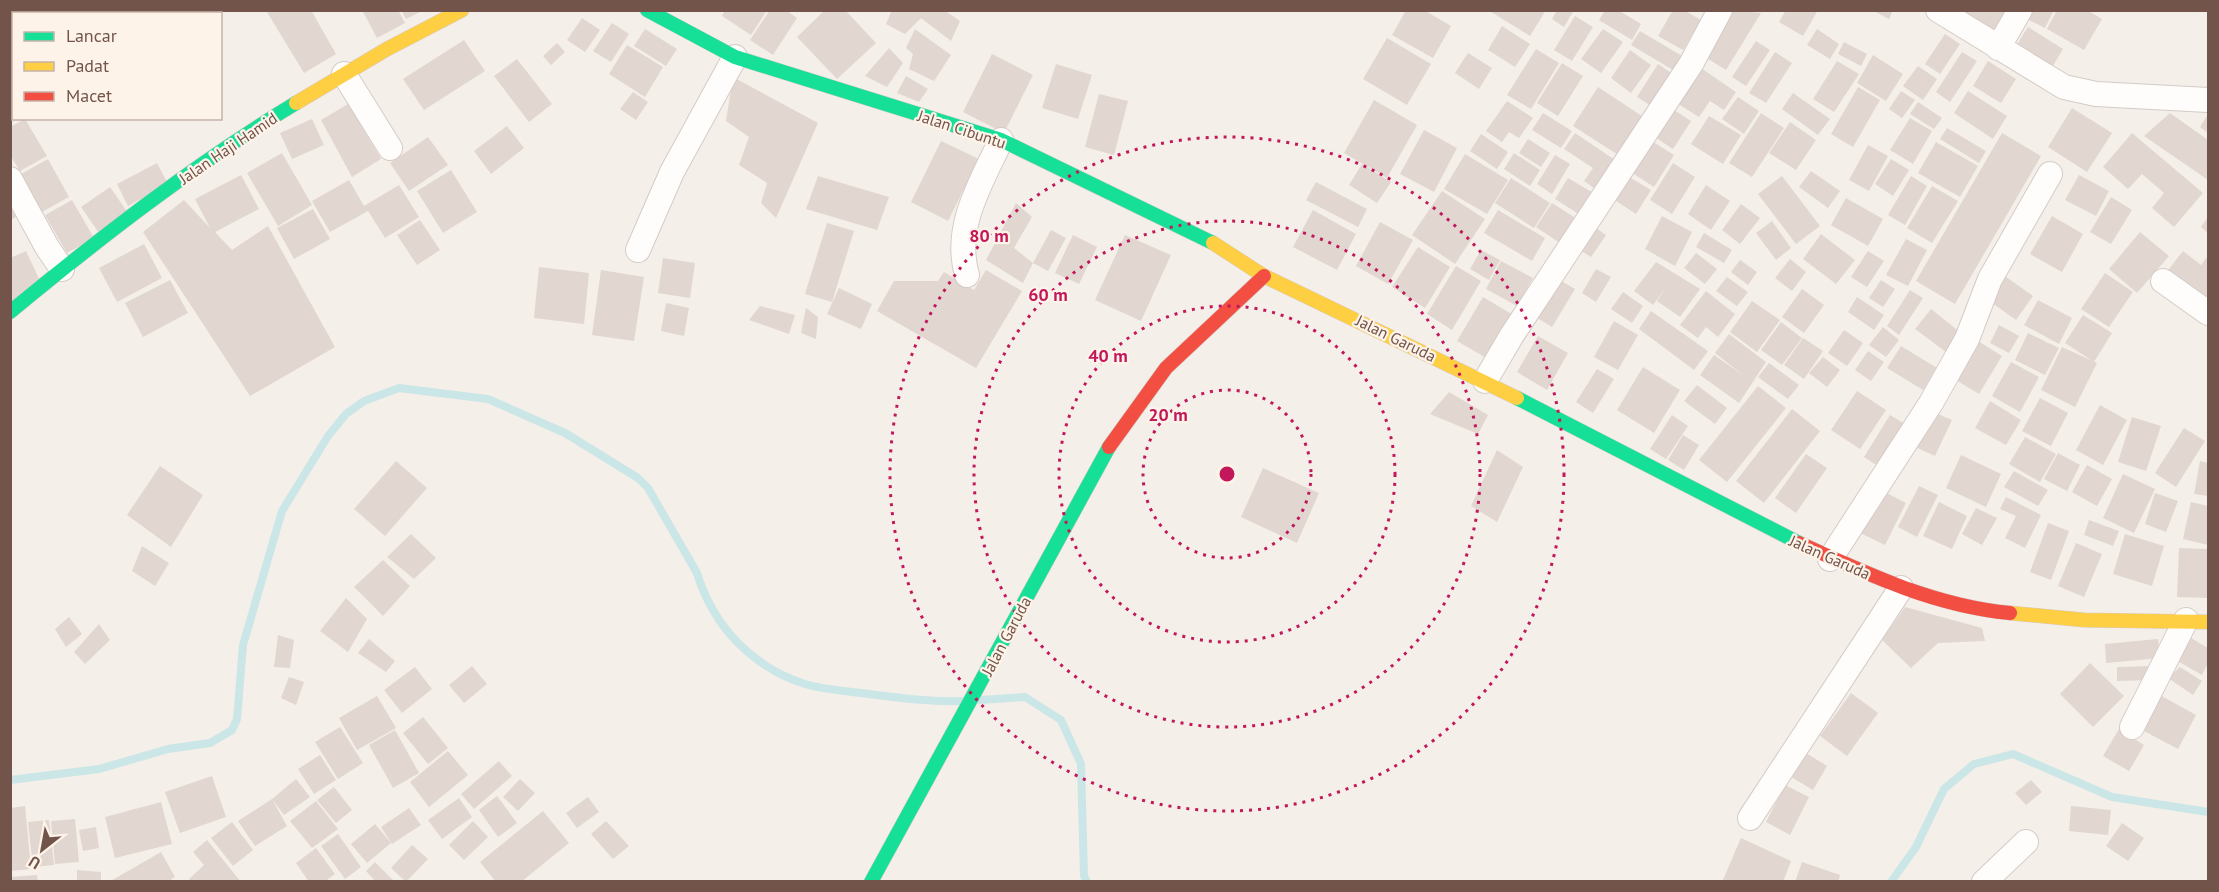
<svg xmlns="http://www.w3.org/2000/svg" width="2219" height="892" font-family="'PT Sans',sans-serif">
<rect width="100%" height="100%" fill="#f5efe9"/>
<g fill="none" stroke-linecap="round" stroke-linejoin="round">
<path stroke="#cae6e6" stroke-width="8" d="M980,700L1025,697L1061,720L1081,764L1084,876L1087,882
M10,780L99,769L168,749L210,743L232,730L237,719L243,645L282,511L328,436L346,414L364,401L399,388L488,399L565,433L638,478L648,488L697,573C713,626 752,667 805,684C825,690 848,691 869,694C900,698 929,702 961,701
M1891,882L1916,847L1944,789L1974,764L2013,754L2112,797L2208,812"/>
</g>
<path fill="#e1d6d0" d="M85,10H127L128,14H87Z
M269,10H311L336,54L304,73L267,12Z
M362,10H398L405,23L377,38Z
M401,10H424L406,19Z
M725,10H767L751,35L722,16Z
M770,10H786L797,18L773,55L750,40Z
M825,10H845L876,43L837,79L797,37Z
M892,10H944L960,21L951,41L921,18L905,34L886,24Z
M1406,10H1424L1451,26L1433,58L1392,35Z
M1488,10H1546L1530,36Z
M1557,10H1574L1564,27L1552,19Z
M1605,10H1618L1641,24L1632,40L1599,20Z
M1673,10H1684L1701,20L1683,50L1658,36Z
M1728,10L1761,13L1726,70L1700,54Z
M1786,10H1818L1803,36L1779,22Z
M1872,10H1893L1889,19Z
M1958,10H2008L1993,39Z
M2029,10H2054L2045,28L2025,18Z
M2057,10H2087L2102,19L2084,50L2047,29Z
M1575,16L1593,27L1572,61L1554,50Z
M582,18L600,30L585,52L567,40Z
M612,23L629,34L611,62L593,51Z
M1502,26L1530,44L1515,67L1488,50Z
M2028,27L2063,49L2048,74L2012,52Z
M645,29L677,49L666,66L634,46Z
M915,29L951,55L934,81L909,69L913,54L906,48Z
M1603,29L1623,42L1601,73L1581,59Z
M1817,29L1839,44L1830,59L1807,45Z
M1640,31L1682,56L1673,70L1631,45Z
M1945,34L1960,44L1940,74L1925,64Z
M1387,38L1431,64L1407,105L1363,79Z
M464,40L485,71L424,110L403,79Z
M1756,41L1770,50L1746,86L1732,77Z
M1844,42L1867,54L1861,66L1838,54Z
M557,43L565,52L551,65L543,56Z
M627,45L663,67L645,97L609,74Z
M889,48L903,63L887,87L865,76Z
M1536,49L1559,63L1531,109L1507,95Z
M1630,50L1651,65L1631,93L1611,78Z
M1775,52L1792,63L1766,103L1749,93Z
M1962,52L1977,61L1950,102L1936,92Z
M1468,53L1492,68L1479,89L1455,73Z
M992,54L1033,75L1004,133L963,112Z
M1873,55L1903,74L1886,101L1857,83Z
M517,59L552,104L529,122L494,76Z
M10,60L14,65V74L10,76Z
M1837,61L1859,74L1834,112L1813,99Z
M1988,61L2016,79L2001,103L1973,86Z
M1562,63L1583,76L1558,116L1537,103Z
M1056,64L1092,75L1078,119L1042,108Z
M1658,64L1677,77L1656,109L1637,97Z
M1698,66L1736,92L1724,110L1710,101L1699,117L1675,102Z
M1918,66L1937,79L1923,100L1903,86Z
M906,76L928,89L919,102L897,93Z
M733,77L818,123L776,218L761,203L767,183L739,165L749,137L726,121Z
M1598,87L1648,120L1623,158L1573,126Z
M1858,87L1880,100L1853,147L1831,134Z
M1901,91L1915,100L1902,118L1889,109Z
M1968,91L2007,116L1993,139L1954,113Z
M633,92L648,102L636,120L620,109Z
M1793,93L1830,119L1818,135L1782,109Z
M1099,94L1128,101L1114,155L1085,147Z
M1738,97L1759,111L1744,134L1722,119Z
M1374,100L1417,125L1387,178L1344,153Z
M1507,101L1533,118L1519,138L1509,132L1502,142L1486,131Z
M1918,102L1942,118L1934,129L1910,114Z
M348,104L381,159L352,177L321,120Z
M1665,104L1691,121L1673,149L1647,132Z
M2072,108L2112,133L2087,172L2048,147Z
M1543,113L1572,131L1561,148L1532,130Z
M1761,113L1784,128L1752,177L1729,163Z
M2170,113L2208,140V180L2144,136Z
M2208,114V133L2200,127Z
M1709,116L1741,135L1723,164L1691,144Z
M1910,118L1932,131L1913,164L1890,150Z
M25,119L47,156L20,171L10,155V127Z
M312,119L324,145L292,159L280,133Z
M1790,122L1816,140L1796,170L1769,153Z
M507,126L524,148L491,174L474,151Z
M1947,128L1986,151L1979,163L1940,139Z
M1424,130L1457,148L1434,192L1400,174Z
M1575,133L1621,164L1601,193L1584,181L1593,168L1564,149Z
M2002,133L2041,156L1955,304L1916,281Z
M2132,133L2203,193L2174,227L2152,208L2164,193L2142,174L2128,189L2103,167Z
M1481,134L1508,152L1497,169L1470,151Z
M428,137L448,165L409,191L390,163Z
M1647,138L1674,155L1654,187L1626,169Z
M1528,139L1550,153L1541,167L1519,153Z
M941,141L979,159L948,221L911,202Z
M1936,142L1978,166L1960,197L1918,173Z
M1868,145L1888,156L1869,191L1849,180Z
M282,153L312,205L278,226L247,173Z
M1514,153L1540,170L1530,186L1504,169Z
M1465,154L1508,180L1487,214L1444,189Z
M1555,155L1570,164L1552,194L1537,184Z
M48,159L69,197L42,212L21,174Z
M1891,159L1909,170L1893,196L1875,184Z
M157,163L168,184L128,206L117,184Z
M1673,163L1695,177L1672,214L1650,200Z
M1362,164L1391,182L1377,203L1349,185Z
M451,170L477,212L443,233L417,191Z
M1811,171L1840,191L1828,208L1799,187Z
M1624,174L1651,190L1636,214L1610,197Z
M241,175L259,209L215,232L232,250L268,226L335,347L250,396L143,232L184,200L210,228L195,199Z
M2079,175L2109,191L2096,216L2065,200Z
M818,176L889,197L877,230L806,209Z
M1782,176L1820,226L1796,244L1758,194Z
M1911,176L1927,186L1905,225L1888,215Z
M1511,178L1550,203L1534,228L1495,203Z
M1568,178L1595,194L1582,216L1555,199Z
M349,180L364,206L399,185L419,217L385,238L368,211L330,232L312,201Z
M1316,182L1367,209L1358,227L1306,200Z
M1706,185L1730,201L1711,230L1688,214Z
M1932,186L1958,201L1932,243L1907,228Z
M110,187L128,213L99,233L81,207Z
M1442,191L1485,219L1455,264L1412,235Z
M2111,197L2132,210L2111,244L2090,232Z
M1846,198L1883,219L1868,246L1831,225Z
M72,200L94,238L67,253L45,215Z
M1016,203L1032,217L1014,248L1033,263L1023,283L986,260Z
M1552,203L1577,219L1560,243L1536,227Z
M1741,204L1760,218L1740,244L1722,230Z
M10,207L16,217L10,220Z
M313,209L330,239L294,259L277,228Z
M1313,210L1356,234L1337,270L1293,247Z
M1498,210L1545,238L1532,261L1484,233Z
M1662,216L1692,232L1675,266L1645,249Z
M2052,216L2083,234L2062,272L2030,254Z
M2208,217V233L2201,227Z
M420,220L440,250L417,265L397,235Z
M1772,221L1791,248L1776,260L1756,233Z
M1380,222L1413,240L1388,284L1356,266Z
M827,223L854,231L832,302L805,294Z
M1593,226L1606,235L1591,257L1578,249Z
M1051,230L1066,238L1048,271L1033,263Z
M2140,232L2169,256L2137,293L2109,269Z
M1704,233L1732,250L1724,263L1696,247Z
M1821,234L1855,260L1836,284L1803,259Z
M1073,235L1097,247L1079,284L1055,273Z
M1125,235L1171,255L1141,321L1095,300Z
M1906,239L1927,250L1908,286L1886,275Z
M144,244L162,278L117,302L99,268Z
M1418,247L1450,267L1425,308L1392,287Z
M1481,250L1500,260L1489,280L1470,269Z
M26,251L41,283L10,305V258Z
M1868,251L1884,261L1867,287L1851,277Z
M2183,251L2201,265L2206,258L2208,260V297L2202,306L2165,274Z
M1696,253L1717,269L1705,284L1684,268Z
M663,258L695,263L690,298L658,293Z
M1790,259L1806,272L1792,291L1775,278Z
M1740,260L1757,272L1748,285L1731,272Z
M1501,261L1533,278L1517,306L1486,289Z
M1656,262L1700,289L1680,317L1657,301L1667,286L1653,305L1634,291Z
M1456,266L1481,281L1452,330L1427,314Z
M539,267L589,273L584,324L534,318Z
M1596,269L1611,277L1596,302L1582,293Z
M601,270L644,277L634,341L592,335Z
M986,270L1022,291L976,368L877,311L894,281H938L944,272L974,290Z
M2105,273L2133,292L2109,327L2081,309Z
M2002,274L2033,296L2016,320L1985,298Z
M1727,277L1748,292L1737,306L1716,291Z
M1556,278L1575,289L1552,327L1534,316Z
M170,280L188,313L143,337L125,303Z
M1881,280L1895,289L1883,307L1869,298Z
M839,288L872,304L861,329L827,314Z
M1802,289L1824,305L1804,333L1782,317Z
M1910,290L1923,298L1899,335L1887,326Z
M1706,291L1735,314L1718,337L1706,327L1698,338L1680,325Z
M1623,292L1643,306L1632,323L1611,309Z
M1483,297L1515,316L1488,359L1457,341Z
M1857,297L1884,315L1874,330L1848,312Z
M2038,300L2072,318L2059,344L2024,325Z
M1752,301L1780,320L1757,352L1730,332Z
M666,303L689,308L684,336L661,331Z
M760,306L795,315L789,334L749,320Z
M806,308L818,317L816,339L801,333Z
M1931,309L1961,333L1946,352L1915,329Z
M1651,311L1708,351L1694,370L1639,329Z
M2083,315L2112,333L2094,362L2065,343Z
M1614,321L1638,335L1618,370L1594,357Z
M1781,322L1802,338L1782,365L1761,350Z
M1999,325L2019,336L2009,353L1990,343Z
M1883,327L1899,340L1886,357L1869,345Z
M1844,330L1863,343L1847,366L1828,353Z
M2028,333L2059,348L2045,375L2015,360Z
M1729,334L1766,362L1739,403L1700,375L1714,355L1743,375L1715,353Z
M1538,336L1568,353L1547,390L1517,372Z
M1803,338L1823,351L1804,379L1784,365Z
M1975,339L2002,356L1979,394L1951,377Z
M1901,346L1937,368L1923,390L1887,368Z
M2062,347L2097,363L2075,407L2041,390Z
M1868,351L1884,362L1871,381L1855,370Z
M1823,357L1840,370L1827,387L1809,373Z
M2011,362L2039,377L2020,412L1992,396Z
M1769,363L1799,385L1788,399L1758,377Z
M1643,367L1680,390L1654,433L1617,410Z
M1597,369L1614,379L1593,413L1576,402Z
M1697,385L1727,408L1715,424L1684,401Z
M1758,386L1786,408L1727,482L1699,460Z
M1857,391L1886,410L1860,449L1831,430Z
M1449,392L1488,415L1478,434L1430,414Z
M2040,398L2068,413L2051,446L2022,431Z
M1990,401L2021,420L2006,445L1975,428Z
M2100,405L2127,420L2103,465L2076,450Z
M1792,409L1820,431L1764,503L1736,481Z
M1931,411L1952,420L1935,456L1915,447Z
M1672,415L1688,426L1666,459L1650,449Z
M1890,415L1910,427L1884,470L1864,457Z
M2132,417L2161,426L2146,471L2118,462Z
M2184,428L2205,441L2176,487L2155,473Z
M1683,435L1699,445L1684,470L1668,460Z
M2025,437L2056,454L2040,482L2009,464Z
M1497,450L1523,467L1497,522L1471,506Z
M2058,453L2080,465L2067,491L2044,479Z
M1806,454L1827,468L1796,513L1775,498Z
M1961,455L2001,474L1986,507L1946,488Z
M396,461L427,488L385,536L354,509Z
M2200,461L2208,463V496L2194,494Z
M2087,465L2112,479L2097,506L2072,492Z
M160,466L203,495L171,547L127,515Z
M1263,468L1319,493L1297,543L1241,517Z
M2014,471L2048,490L2038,506L2004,487Z
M2123,474L2155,489L2134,533L2103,518Z
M1919,486L1938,495L1917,537L1898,527Z
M1879,489L1906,503L1885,545L1858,532Z
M2155,493L2178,501L2166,532L2145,524Z
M2006,497L2041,515L2025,548L2005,538L2016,516L2000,509Z
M1939,502L1967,516L1952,549L1923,536Z
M2191,502L2208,506V545L2183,539Z
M1976,508L1997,518L1982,545L1962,534Z
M2089,520L2119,531L2113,546L2084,535Z
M2048,523L2069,531L2051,580L2030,572Z
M411,534L436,558L414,579L387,557Z
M2125,534L2164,546L2152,586L2113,574Z
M2076,543L2102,554L2084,597L2058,586Z
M142,546L169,563L155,586L132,571Z
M2179,548L2208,549V598L2177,597Z
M383,560L410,586L383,616L354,587Z
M346,598L367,619L348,652L320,631Z
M1905,607L1982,628L1985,641L1938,643L1911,668L1882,640Z
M69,617L82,634L66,647L55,629Z
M99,624L110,640L85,664L74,652Z
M278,635L294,640L290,668L274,667Z
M2186,635L2208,648V663L2202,675L2172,658Z
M369,639L395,661L386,672L358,653Z
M2158,639L2160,658L2106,663L2105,644Z
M2090,663L2124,696L2093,727L2060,694Z
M472,666L487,684L464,703L449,685Z
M2151,666L2152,680L2117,681V667Z
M415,667L432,689L402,713L384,690Z
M2180,667L2202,681L2193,695L2168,678Z
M289,677L304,682L296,705L281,698Z
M1851,693L1878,713L1847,756L1820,736Z
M2160,695L2196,715L2178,749L2142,730Z
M377,696L396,728L357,750L339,718Z
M423,717L448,748L428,764L403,733Z
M340,727L363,763L338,779L315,742Z
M2119,729L2144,745L2129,771L2103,756Z
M395,730L419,773L393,788L369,745Z
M448,751L468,775L429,807L410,782Z
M1806,753L1827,766L1813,790L1791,777Z
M320,755L336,780L314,794L298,769Z
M499,761L512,776L474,809L461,794Z
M212,776L226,817L180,833L165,792Z
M296,779L310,797L284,815L272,799Z
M520,779L535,793L518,811L503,797Z
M2031,780L2042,792L2026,805L2015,793Z
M1785,785L1809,797L1790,835L1766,822Z
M334,787L352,810L336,823L317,800Z
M497,796L517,823L498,837L479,810Z
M588,797L599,812L577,828L566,813Z
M459,798L472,817L442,839L428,820Z
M272,799L287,826L255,846L238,821Z
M316,801L338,829L312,848L290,821Z
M161,802L172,844L115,858L105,817Z
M25,806L31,869L10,871V808Z
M2071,806L2111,810L2108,835L2069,831Z
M409,808L421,825L392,844L381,827Z
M543,811L569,843L521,882H496L480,862Z
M75,819L79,862L55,864L51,821Z
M49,820L54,865L33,867L28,822Z
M473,821L488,837L464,860L449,845Z
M606,821L629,846L613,859L591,834Z
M232,822L253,850L233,866L211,838Z
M2122,823L2144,838L2128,861L2106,846Z
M375,824L391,843L367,863L351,844Z
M96,827L99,848L83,851L79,830Z
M338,834L361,867L345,879L321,846Z
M1741,838L1791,861L1783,882H1722Z
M207,840L241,882H191L189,879L204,865L193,852Z
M412,845L428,859L406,882L391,868Z
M316,848L335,874L324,882H309L296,863Z
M161,852L175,877L167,882H109Z
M375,862L395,882H376L366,871Z
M1802,862L1840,875L1838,882H1795Z
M77,870L101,872V882H77Z
M37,875L38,882H10V877Z"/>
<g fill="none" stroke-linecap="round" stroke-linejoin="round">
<g stroke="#d4cbc6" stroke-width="26">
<path id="street" d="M1938,10L2064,87L2096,94L2208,100
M1998,48L2020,10
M344,74L390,148
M10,179L47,247L62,269
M638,250L672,172L735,57
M967,275C953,227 981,183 1001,140
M2163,281L2208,313
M1485,381L1512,335L1691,64L1720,10
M1830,559L1931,403L1967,339L1990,279L2050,174
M2132,727L2186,620
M1750,818L1901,588
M1984,882L2026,842"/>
</g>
<g stroke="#d4cac6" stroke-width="15">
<path id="fast" d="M647,10L735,57L1001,140L1213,243
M10,312C101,237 195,164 296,103
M1517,398L1799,543
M871,882L1109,447"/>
</g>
<g stroke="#d4cac6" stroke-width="15">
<path id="slow" d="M296,103L387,49L462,10
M1213,243L1264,276L1517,398
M2010,613L2084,620L2208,622"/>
</g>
<g stroke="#d4cac6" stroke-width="15">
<path id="jam" d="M1109,447L1166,368L1264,276
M1799,543C1867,574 1935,606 2010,613"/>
</g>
<use href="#street" stroke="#fefdfc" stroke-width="24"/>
<use href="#fast" stroke="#16e098" stroke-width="14"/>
<use href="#slow" stroke="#ffcf43" stroke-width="14"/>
<use href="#jam" stroke="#f24e42" stroke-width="14"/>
</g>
<g fill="none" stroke="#c2185b" stroke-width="3" stroke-dasharray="3 6">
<circle cx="1227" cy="474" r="84"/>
<circle cx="1227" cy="474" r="168"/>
<circle cx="1227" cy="474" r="253"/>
<circle cx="1227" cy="474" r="337"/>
</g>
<g text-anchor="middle" stroke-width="4.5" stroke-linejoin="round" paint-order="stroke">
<g font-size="16" fill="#72544a" stroke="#fef3e9">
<text transform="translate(962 129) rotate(18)" y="6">Jalan Cibuntu</text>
<text transform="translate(228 148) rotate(-34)" y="6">Jalan Haji Hamid</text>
<text transform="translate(1396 338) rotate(26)" y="6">Jalan Garuda</text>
<text transform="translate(1830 557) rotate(24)" y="6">Jalan Garuda</text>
<text transform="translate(1006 636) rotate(-62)" y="6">Jalan Garuda</text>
</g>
</g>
<circle cx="1227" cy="474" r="9" fill="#c2185b" stroke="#fef3e9" stroke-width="3"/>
<g font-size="18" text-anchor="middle" font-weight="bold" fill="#c2185b" stroke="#fef3e9" stroke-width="4.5" stroke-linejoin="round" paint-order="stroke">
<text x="989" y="242">80 m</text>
<text x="1048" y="301">60 m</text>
<text x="1108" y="362">40 m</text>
<text x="1168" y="421">20 m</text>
</g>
<rect width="2219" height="892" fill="none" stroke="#72544a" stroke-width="24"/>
<rect x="12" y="12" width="210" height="108" fill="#fef3e9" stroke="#c6b3a9" stroke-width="1.5"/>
<rect x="24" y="32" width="30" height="9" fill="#16e098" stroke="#c6b3a9" stroke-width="1.5"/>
<text x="66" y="42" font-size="18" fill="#72544a">Lancar</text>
<rect x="24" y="62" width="30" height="9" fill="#ffcf43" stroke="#c6b3a9" stroke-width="1.5"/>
<text x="66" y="72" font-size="18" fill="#72544a">Padat</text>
<rect x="24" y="92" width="30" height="9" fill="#f24e42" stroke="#c6b3a9" stroke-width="1.5"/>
<text x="66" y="102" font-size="18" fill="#72544a">Macet</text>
<g transform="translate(42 850) rotate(211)" stroke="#fef3e9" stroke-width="4.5" paint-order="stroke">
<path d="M0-4.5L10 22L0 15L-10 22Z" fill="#72544a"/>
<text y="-9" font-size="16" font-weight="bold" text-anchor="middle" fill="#72544a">U</text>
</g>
</svg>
